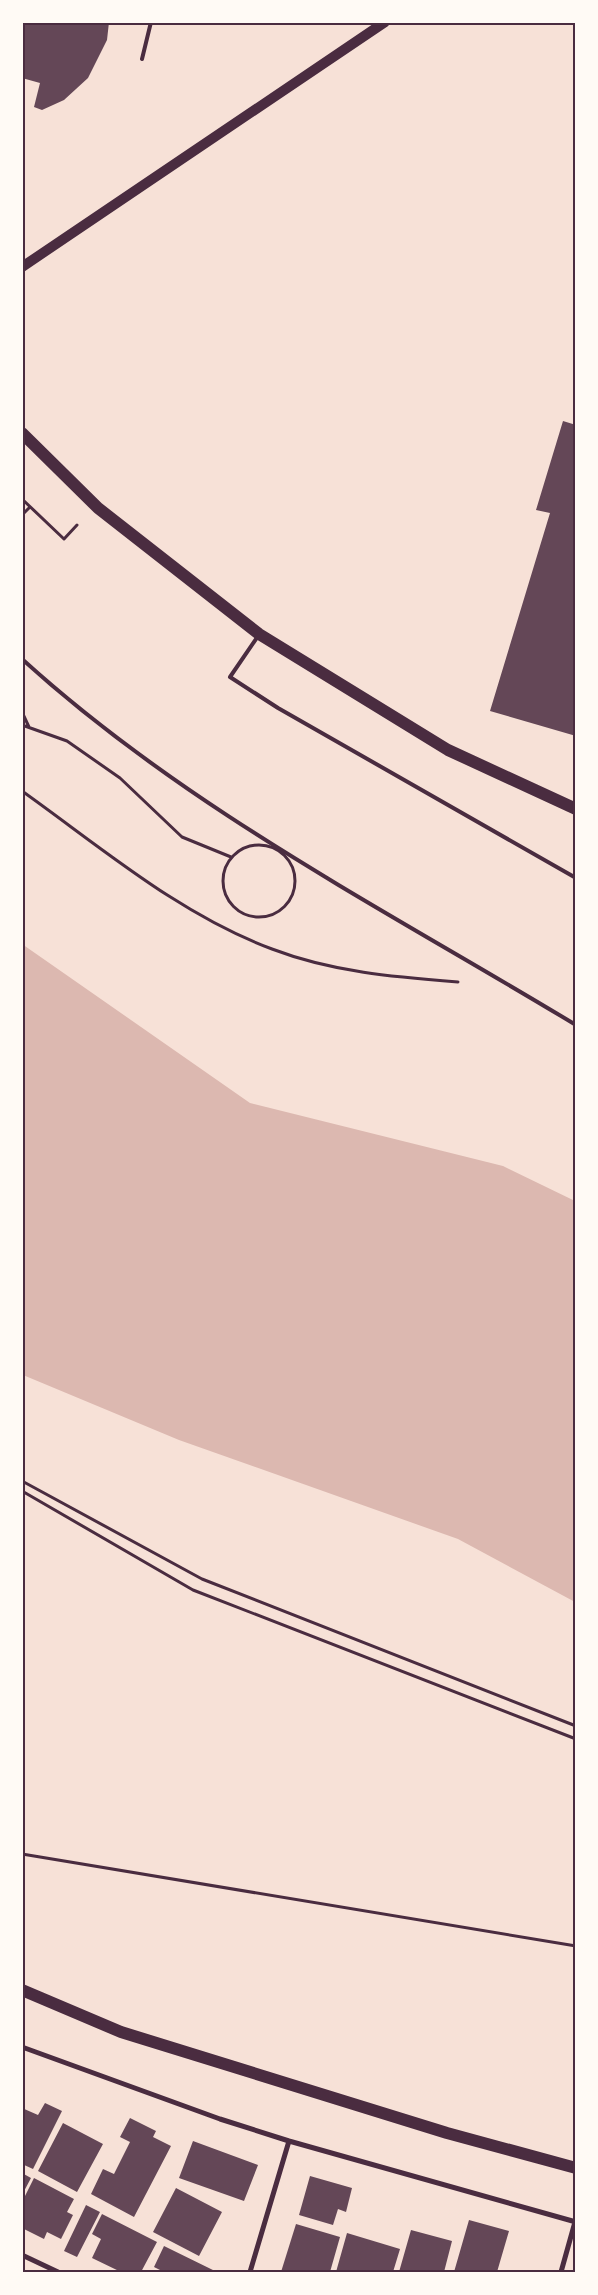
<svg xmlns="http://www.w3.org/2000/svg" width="598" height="2295" font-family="'DejaVu Sans',sans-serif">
<rect width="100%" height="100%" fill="#f7e1d7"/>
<path fill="#dcb8b0" d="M22,944L250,1103L503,1166L575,1201V1602L458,1539L179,1440L23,1375Z"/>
<path fill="#644757" d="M22,22H109L107,40L88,78L64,100L42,110L34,107L40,83L22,78Z
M563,421L576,425V736L490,711L550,513L536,510Z
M45,2103L62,2111L33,2169L22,2164V2108L38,2115Z
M130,2118L156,2131L153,2137L171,2146L134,2217L91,2194L103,2169L114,2174L130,2142L120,2137Z
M63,2123L103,2144L77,2192L38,2171Z
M193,2141L258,2165L244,2201L179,2178Z
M22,2173L31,2178L22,2195Z
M310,2176L352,2188L346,2212L338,2209L333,2225L299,2215Z
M34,2178L74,2199L67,2212L73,2215L61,2239L47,2232L44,2239L22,2228V2202Z
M176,2188L222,2212L199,2256L153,2232Z
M86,2205L100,2212L77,2257L64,2251Z
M102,2214L157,2242L141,2272H121L92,2258L101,2239L92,2234Z
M469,2220L509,2231L497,2272H454Z
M296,2224L340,2237L330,2272H281Z
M411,2230L452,2241L444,2272H399Z
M347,2233L400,2249L393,2272H336Z
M164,2246L217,2272H164L154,2267Z"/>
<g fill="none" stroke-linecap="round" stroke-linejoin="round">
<path stroke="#4a2c40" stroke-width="3" d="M22,499L64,539L77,525
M22,515L30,507
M22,712L29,727
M22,725L67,741L120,778L182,837L231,857
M22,791C102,848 180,915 272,949C332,972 394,977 458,982
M223 881a36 36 0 1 1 72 0a36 36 0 1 1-72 0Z
M22,1481L202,1579L576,1726
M22,1491L193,1590L576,1739
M22,1854L576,1946"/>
<path stroke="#4a2c40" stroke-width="4" d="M142,59L151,22
M258,636L230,677L278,708L576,878
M22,659C187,809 386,910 576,1025"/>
<path stroke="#4a2c40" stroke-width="5" d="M22,2047L220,2119L289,2141L576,2222
M22,2255L58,2272
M250,2272L289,2141
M561,2272L575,2222"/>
<path stroke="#4a2c40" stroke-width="10" d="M22,267L385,22"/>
<path stroke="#4a2c40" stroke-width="12" d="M22,433L98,508L259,634L448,750L576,809
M22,1990L121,2032L447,2133L576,2168"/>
</g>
<rect width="598" height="2295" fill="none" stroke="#fffaf5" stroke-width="48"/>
<rect x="24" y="24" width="550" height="2247" fill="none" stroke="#4a2c40" stroke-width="2"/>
</svg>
